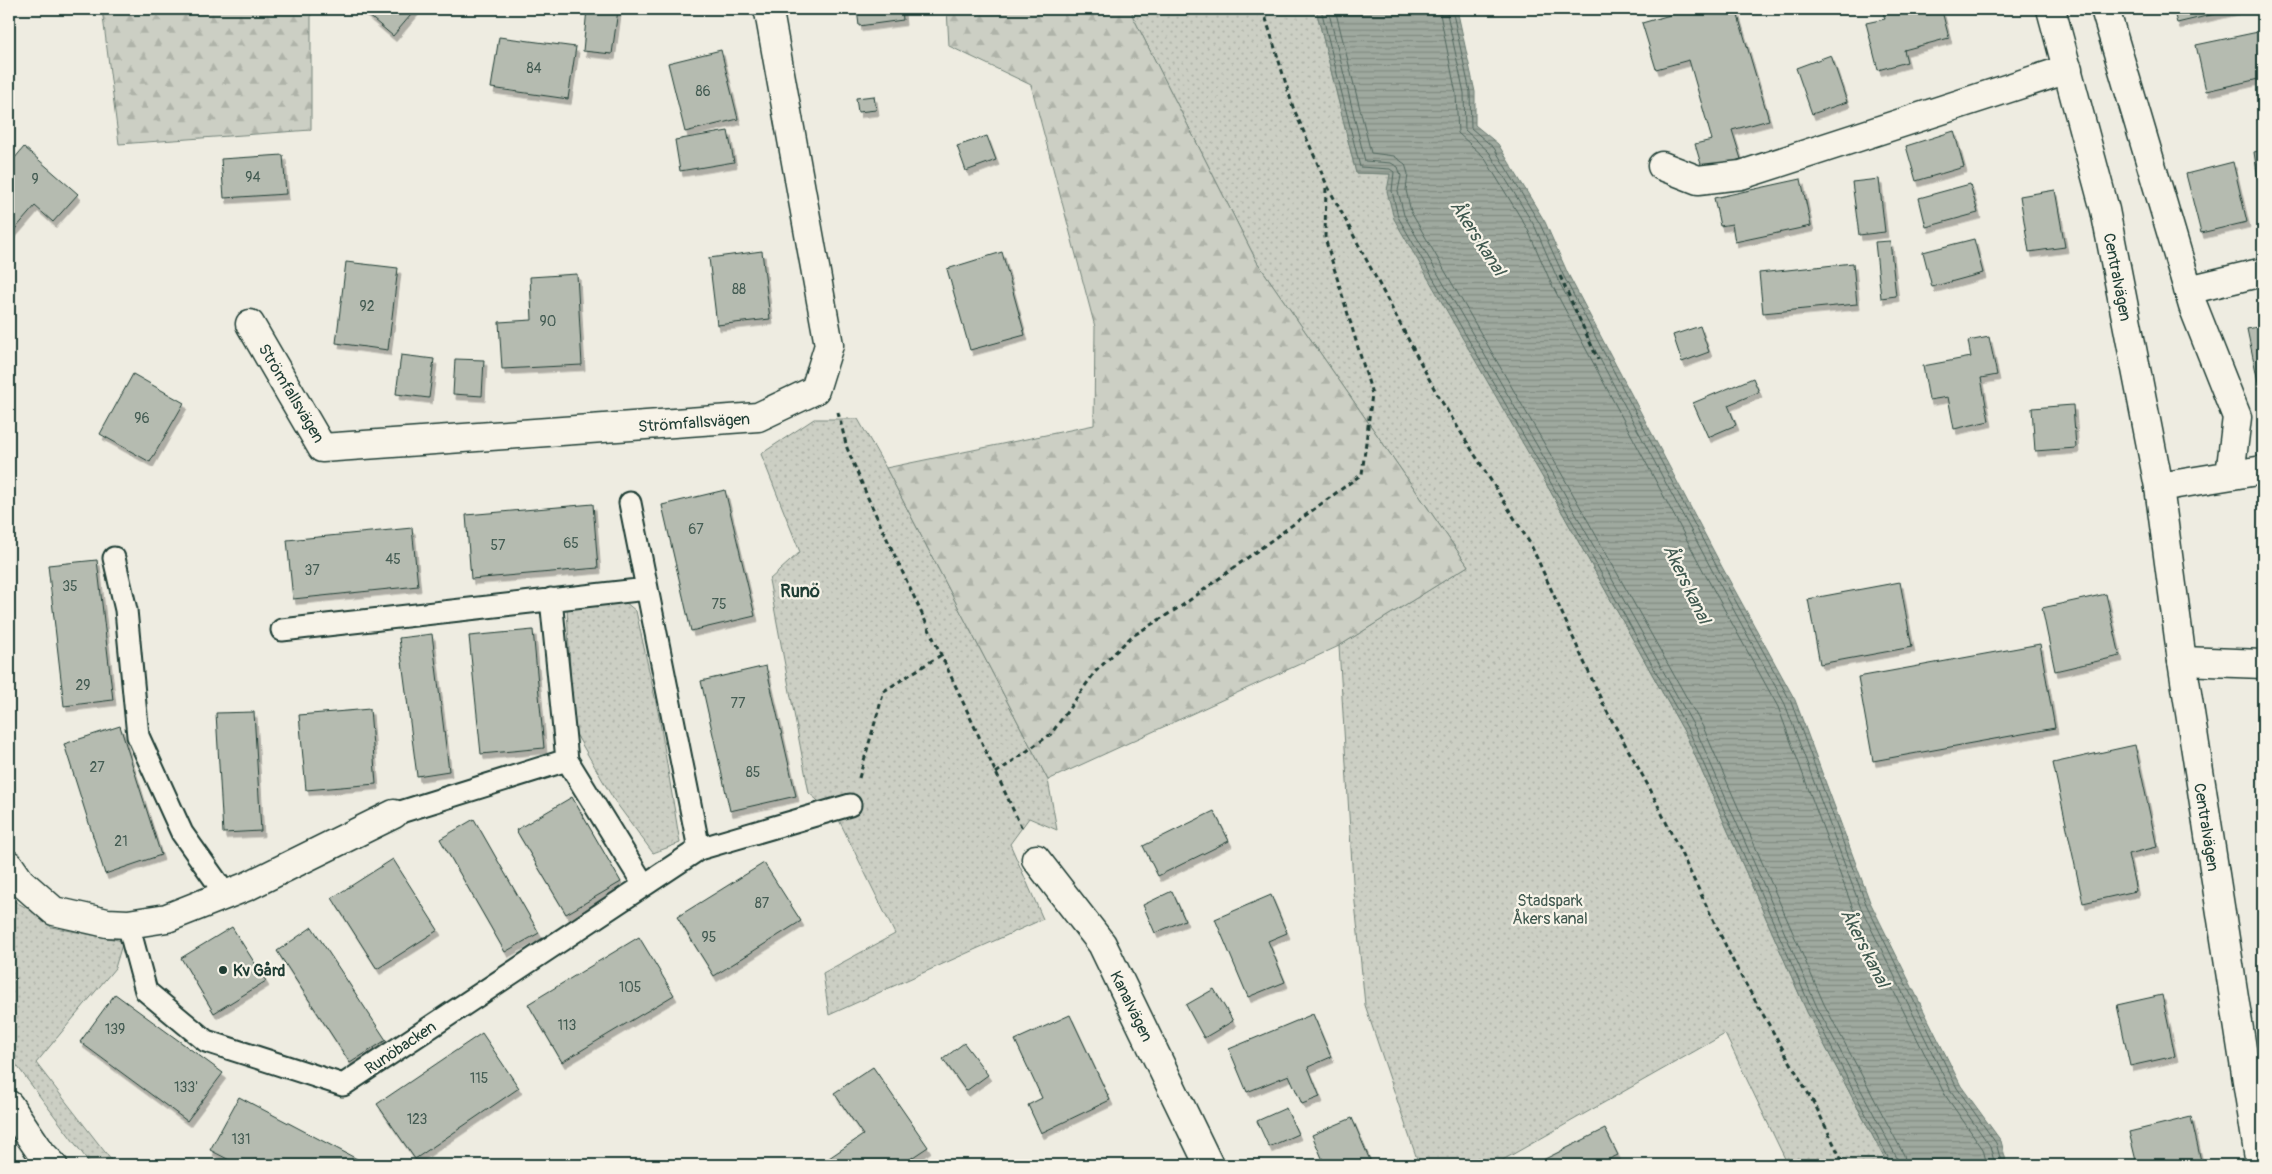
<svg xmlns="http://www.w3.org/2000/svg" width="2272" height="1174" font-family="Pangolin,sans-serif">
<defs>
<pattern id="green-dots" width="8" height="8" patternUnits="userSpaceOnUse" patternTransform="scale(1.25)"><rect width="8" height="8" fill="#cccfc4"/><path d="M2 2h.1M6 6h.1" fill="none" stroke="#afb3a9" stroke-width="1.8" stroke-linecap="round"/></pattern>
<pattern id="forest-firs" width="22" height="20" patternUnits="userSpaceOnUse" patternTransform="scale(1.25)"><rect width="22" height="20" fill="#cccfc4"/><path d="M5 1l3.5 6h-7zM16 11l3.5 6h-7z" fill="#afb3a9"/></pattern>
<pattern id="water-rules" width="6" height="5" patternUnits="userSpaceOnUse" patternTransform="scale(1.25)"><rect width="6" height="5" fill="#9fa99f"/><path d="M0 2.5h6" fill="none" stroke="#818b82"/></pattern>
<filter id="shadow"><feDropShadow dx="3" dy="5.5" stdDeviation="0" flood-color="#0004"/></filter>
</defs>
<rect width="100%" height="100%" fill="#eeece1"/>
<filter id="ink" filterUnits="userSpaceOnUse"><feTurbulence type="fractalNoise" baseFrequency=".02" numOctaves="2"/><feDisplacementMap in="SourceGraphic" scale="10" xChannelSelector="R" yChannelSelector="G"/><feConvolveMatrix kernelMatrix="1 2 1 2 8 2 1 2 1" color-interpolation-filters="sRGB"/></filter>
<g filter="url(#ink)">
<path fill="url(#green-dots)" stroke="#76867c" d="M1133,9H1316L1356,173L1390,174L1548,487L1686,735L1807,1012L1888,1165H1788L1725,1034L1494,1165H1419L1365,1005L1353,882L1339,646L1468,566L1257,262L1132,15Z
M814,419H858L886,468L1048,780L1057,830L1029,818L1010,844L1043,919L829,1015L823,973L895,934L838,818L809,793L769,580L800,552L761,454Z
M625,602L636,611L659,716L680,843L653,853L614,800L573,729L567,608Z
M9,898L32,911L51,927L123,941L115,968L36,1063L115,1165H91L9,1055Z"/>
<path fill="url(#forest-firs)" stroke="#76867c" d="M102,9H311V130L119,144Z
M947,9H1133L1132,15L1257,262L1468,566L1339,646L1048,780L886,468L1094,425L1095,327L1031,85L949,46Z"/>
<path fill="url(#water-rules)" stroke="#6c7e74" d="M1316,9H1457L1475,92V125L1498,144L1545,222L1568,274L1722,567L1795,700L1870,902L1961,1086L2001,1141L2007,1165H1888L1807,1012L1686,735L1548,487L1394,219L1387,191L1390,174L1356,173Z"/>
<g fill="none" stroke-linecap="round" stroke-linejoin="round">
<path stroke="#52685f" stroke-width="1" d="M1321,9L1360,167L1390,169L1394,172L1392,191L1398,217L1552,485L1690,733L1812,1010L1892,1165
M1328,9L1365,161L1391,163L1398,167L1401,176L1398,191L1404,215L1558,482L1696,730L1817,1007L1897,1158L1899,1165
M1335,9L1371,153L1394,156L1405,164L1408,174L1406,190L1411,212L1564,478L1703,727L1824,1004L1904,1155L1906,1165
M1439,9L1456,94L1458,133L1484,157L1528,230L1551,283L1706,576L1778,707L1853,909L1945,1095L1983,1149L1987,1165
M1446,9L1464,93L1465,130L1489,152L1535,227L1558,280L1713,572L1785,704L1860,906L1951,1091L1990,1146L1995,1165
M1452,9L1470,92L1471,128L1494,148L1540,224L1564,277L1718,569L1791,702L1866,904L1957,1088L1996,1143L2002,1165"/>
</g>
<path fill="#b5bbb0" stroke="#1f3d34" filter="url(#shadow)" d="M361,9H416L393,36Z
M587,9L618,10L612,54L583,51Z
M857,9H902L903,20L859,26Z
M1691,9H1736L1769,120L1732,130L1741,159L1703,171L1695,144L1712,140L1689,60L1656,69L1642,23Z
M1882,9H1924L1925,15L1942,11L1949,38L1904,50L1907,62L1878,70L1866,23L1885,19Z
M2173,9H2236L2177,23Z
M2258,32L2263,56V78L2206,91L2196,45Z
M499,37L576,47L568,99L491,88Z
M721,50L738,119L685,132L668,63Z
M1831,55L1847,102L1812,114L1796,68Z
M874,96L876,110L858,112L856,98Z
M728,131L734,162L680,171L675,140Z
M1954,131L1964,167L1916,181L1906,146Z
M987,136L996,160L966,171L957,146Z
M24,147L78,194L53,222L35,206L9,236V165Z
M2263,150V214L2254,152Z
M283,155L286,194L224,198L221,159Z
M2233,162L2247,222L2201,233L2186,174Z
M1801,179L1811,226L1735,242L1732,224L1720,226L1714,198Z
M1879,179L1885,232L1859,235L1852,182Z
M1970,184L1978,213L1926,227L1919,198Z
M2055,190L2065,247L2029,252L2020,196Z
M1974,239L1983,273L1932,287L1923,252Z
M1890,241L1896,296L1881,298L1875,242Z
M762,251L770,319L717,325L709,258Z
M1002,252L1025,335L970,350L947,269Z
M346,262L398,268L388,350L336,343Z
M1853,263L1857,304L1763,313L1759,273Z
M577,274L582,365L502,369L499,322L532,320L530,277Z
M1700,326L1709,352L1682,362L1673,335Z
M2263,326V390L2260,391L2247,329Z
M1989,337L1997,375L1981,378L1989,421L1954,429L1948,397L1929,400L1923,366L1971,357L1968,341Z
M401,355L434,359L429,398L396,394Z
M455,359L484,360L482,396L453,394Z
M133,374L184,403L150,462L100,434Z
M1753,378L1759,392L1728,405L1736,425L1708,437L1693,403Z
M2073,405L2076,448L2035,451L2032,408Z
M725,490L755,616L691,631L662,505Z
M593,504L598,568L471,579L466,515Z
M412,528L418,586L293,599L287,540Z
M97,560L113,700L64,706L48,565Z
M1900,582L1912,647L1820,664L1808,599Z
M2106,594L2120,656L2055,671L2042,608Z
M533,630L544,748L481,754L469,636Z
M432,634L449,771L417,776L399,638Z
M2040,644L2055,728L1873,761L1858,677Z
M766,666L796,796L730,811L701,681Z
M370,709L376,784L306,790L299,715Z
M254,712L261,831L223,833L216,713Z
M120,726L161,855L105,874L64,744Z
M2135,745L2157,847L2128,854L2136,891L2083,903L2053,763Z
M572,797L621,882L566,914L516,830Z
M1214,811L1229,841L1158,876L1143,846Z
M474,819L539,933L505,952L440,839Z
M393,859L438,930L377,969L332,898Z
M764,863L801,921L714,976L677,917Z
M1172,891L1185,920L1155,933L1143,905Z
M1271,895L1287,933L1268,941L1285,982L1248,997L1215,919Z
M232,927L266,981L214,1013L181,958Z
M312,927L386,1040L350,1063L277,951Z
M639,937L674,995L562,1062L528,1004Z
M1214,989L1233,1021L1204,1038L1186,1005Z
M115,994L223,1073L187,1121L80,1042Z
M2162,995L2175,1056L2130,1066L2117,1005Z
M1313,1014L1331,1057L1308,1067L1320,1097L1302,1104L1289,1075L1247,1092L1229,1049Z
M1070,1015L1110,1100L1041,1133L1028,1105L1042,1098L1015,1040Z
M482,1033L519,1088L415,1159L377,1104Z
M964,1043L988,1075L966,1091L943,1059Z
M873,1067L928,1147L901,1165H834L829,1158L863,1135L834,1093Z
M239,1097L357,1159L353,1165H239L210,1150Z
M1286,1108L1298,1134L1269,1147L1257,1121Z
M2191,1117L2201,1161L2182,1165H2137L2129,1132Z
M1352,1118L1372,1165H1325L1312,1135Z
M1605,1129L1618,1155L1601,1163L1602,1165H1533Z"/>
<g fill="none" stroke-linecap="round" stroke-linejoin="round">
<g stroke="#1f3d34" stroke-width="25">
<path id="service" d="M630,503L699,849
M114,558L126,610L138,736L182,833L226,895
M551,599L567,760L644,885
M282,630L647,589
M394,814L567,760
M128,924L146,991L206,1041L343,1085L699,849L850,805"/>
</g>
<g stroke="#1f3d34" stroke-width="31">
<path id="minor" d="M2105,9L2193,306L2237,417L2230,475
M1662,166L1698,180L1741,175L2068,69
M2188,290L2263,272
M250,324L322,448L758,417L815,390L829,345L769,12L767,9
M2159,487L2263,470
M2182,661L2263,664
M1036,859L1102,944L1209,1165
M9,865L20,881L54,911L107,923L128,924L167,918L248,886L394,814
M9,1105L42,1154L53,1165"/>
</g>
<g stroke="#1f3d34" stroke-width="31">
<path id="tertiary" d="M2051,9L2105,210L2159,487L2182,661L2260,1165"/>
</g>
<path stroke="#1f3d34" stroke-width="3" stroke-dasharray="5 4" stroke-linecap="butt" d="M1263,9L1293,107L1326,183L1437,394L1531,545L1605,708L1650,789L1737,969L1816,1107L1844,1165
M1560,276L1598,360
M838,412L847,448L868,498L1023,831
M996,773L1051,734L1095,672L1131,637L1183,605L1362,474L1372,394L1325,238L1326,184
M859,778L884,691L941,655"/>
<use href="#service" stroke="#f7f3e8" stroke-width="21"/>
<use href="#minor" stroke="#f7f3e8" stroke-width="28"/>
<use href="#tertiary" stroke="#f7f3e8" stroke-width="28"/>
</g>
</g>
<circle fill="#1f3d34" stroke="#f7f3e8" stroke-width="2" cx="223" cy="970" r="5"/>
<g text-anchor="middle" stroke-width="4.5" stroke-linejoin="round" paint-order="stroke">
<g font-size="14" fill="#445c53">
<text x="534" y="73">84</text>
<text x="703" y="96">86</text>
<text x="253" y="182">94</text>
<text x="35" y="184">9</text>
<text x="739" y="294">88</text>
<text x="367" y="311">92</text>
<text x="548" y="326">90</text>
<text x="142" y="423">96</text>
<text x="696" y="534">67</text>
<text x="571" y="548">65</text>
<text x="498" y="550">57</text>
<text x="393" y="564">45</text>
<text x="312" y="575">37</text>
<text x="70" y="591">35</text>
<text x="719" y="609">75</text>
<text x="83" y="690">29</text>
<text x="738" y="708">77</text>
<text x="97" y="772">27</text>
<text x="753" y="777">85</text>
<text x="121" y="846">21</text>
<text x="762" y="908">87</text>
<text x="709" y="942">95</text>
<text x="630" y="992">105</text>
<text x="567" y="1030">113</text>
<text x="115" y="1034">139</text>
<text x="479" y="1083">115</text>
<text x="186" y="1092">133'</text>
<text x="417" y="1124">123</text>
<text x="241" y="1144">131</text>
</g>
<g font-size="16" fill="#1f3d34" stroke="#f7f3e8">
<text transform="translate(2118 277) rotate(79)" y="6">Centralvägen</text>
<text transform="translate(292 393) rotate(59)" y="6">Strömfallsvägen</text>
<text transform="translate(694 422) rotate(-4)" y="6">Strömfallsvägen</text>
<text transform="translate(2207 827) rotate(81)" y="6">Centralvägen</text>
<text transform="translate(1132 1006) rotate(64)" y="6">Kanalvägen</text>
<text transform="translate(400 1047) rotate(-34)" y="6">Runöbacken</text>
</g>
<g font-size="16" fill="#425a51" stroke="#f7f3e8">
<text x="1550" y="906">Stadspark<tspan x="1550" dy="18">Åkers kanal</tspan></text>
</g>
<g font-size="16" font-weight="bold" fill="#1f3d34" stroke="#f7f3e8" text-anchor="start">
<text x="233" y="976">Kv Gård</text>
</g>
<g font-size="18" font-style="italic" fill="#3f584f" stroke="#f7f3e8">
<text transform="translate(1478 238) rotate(57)" y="6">Åkers kanal</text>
<text transform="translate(1687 584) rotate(64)" y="6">Åkers kanal</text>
<text transform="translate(1865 948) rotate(63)" y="6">Åkers kanal</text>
</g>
<g font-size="18" font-weight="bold" fill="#1f3d34" stroke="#f7f3e8">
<text x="800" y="597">Runö</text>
</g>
</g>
<rect width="2272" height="1174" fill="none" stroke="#f7f3e8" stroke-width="30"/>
<rect x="15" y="15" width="2242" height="1144" fill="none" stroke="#1f3d34" stroke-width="2" filter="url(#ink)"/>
</svg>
